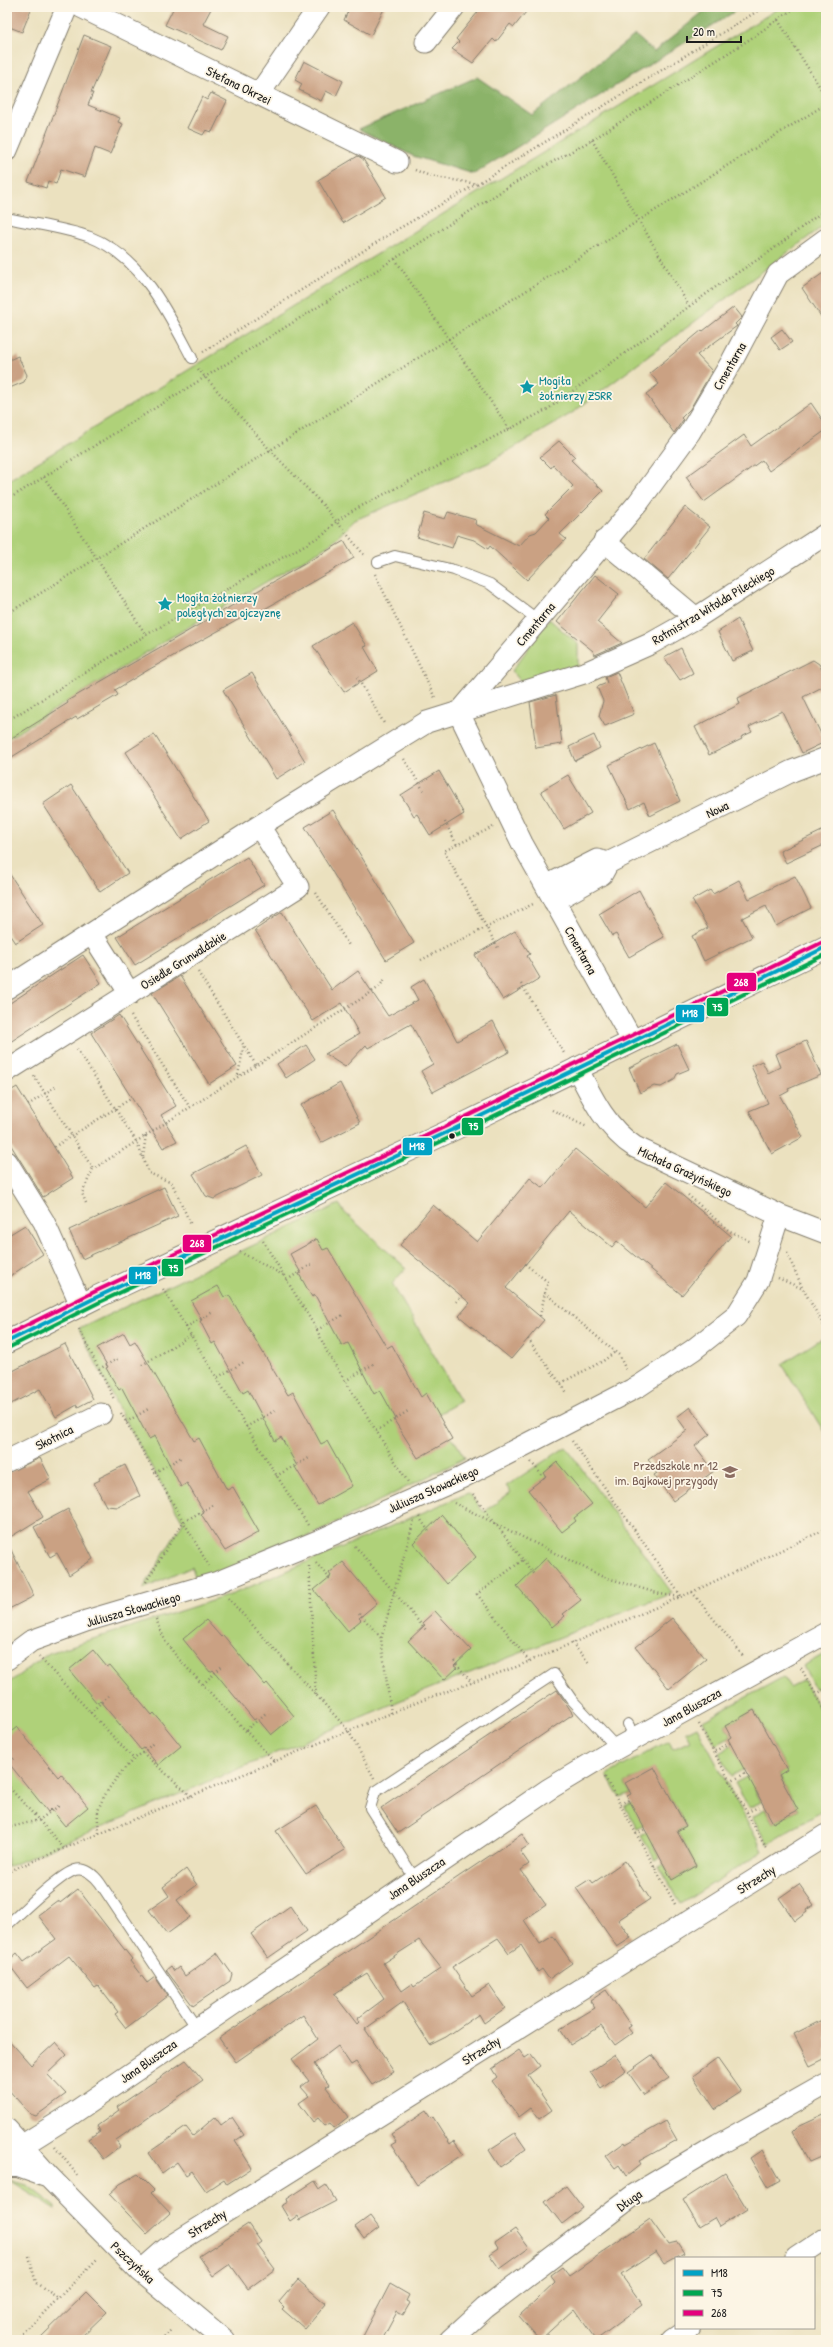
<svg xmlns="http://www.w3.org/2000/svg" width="833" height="2347" font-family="'Patrick Hand',sans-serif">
<rect width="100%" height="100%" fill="#fcf5e5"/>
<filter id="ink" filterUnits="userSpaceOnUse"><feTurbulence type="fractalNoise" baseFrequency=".025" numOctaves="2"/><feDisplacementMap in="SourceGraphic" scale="8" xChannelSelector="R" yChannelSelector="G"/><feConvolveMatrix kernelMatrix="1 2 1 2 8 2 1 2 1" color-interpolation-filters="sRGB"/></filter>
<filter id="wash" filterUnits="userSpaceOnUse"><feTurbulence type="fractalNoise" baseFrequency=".012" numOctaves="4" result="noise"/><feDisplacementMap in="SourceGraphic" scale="16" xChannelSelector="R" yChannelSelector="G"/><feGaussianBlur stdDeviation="0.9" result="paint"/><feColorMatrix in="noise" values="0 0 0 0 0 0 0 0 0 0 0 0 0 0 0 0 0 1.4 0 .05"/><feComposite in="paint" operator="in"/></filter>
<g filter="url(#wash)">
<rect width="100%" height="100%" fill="#ebe1bf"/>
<path fill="#afd179" stroke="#66764a" d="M781,7H826V224L572,413L488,463L355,520L328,546L168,639L7,739V481Z
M549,619L578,644V669L523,684L512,671Z
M339,1204L345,1213L406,1268L392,1284L461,1401L433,1417L456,1443L465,1458L313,1534L197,1582L192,1567L143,1589L183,1522L123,1417L79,1329Z
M821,1339L826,1349V1435L782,1364Z
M566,1447L672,1593L404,1699L7,1867V1684L49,1653L233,1594L468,1493L484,1512L511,1492L506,1486Z
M826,1653V1671L824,1672L826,1685L816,1689L803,1666Z
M783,1677L790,1687L804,1680L826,1722V1809L767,1844L752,1816L765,1809L773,1823L798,1810L779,1775L787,1770L754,1710L725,1726L731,1737L716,1745L703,1721Z
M697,1727L763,1851L681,1904L659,1867L664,1865L672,1880L696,1866L677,1831L686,1826L654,1768L625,1783L631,1794L620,1798L607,1775L668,1741L673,1749L690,1741L685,1733Z
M735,1744L748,1767L731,1776L719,1753Z
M752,1774L758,1786L754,1788L761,1802L749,1808L735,1783Z
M635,1802L647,1824L637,1829L625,1807Z
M651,1830L657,1842L652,1844L660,1858L656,1861L641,1836Z
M8,2180L27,2185L56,2207V2210Z"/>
<path fill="#8bb369" stroke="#546842" d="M709,7H742L474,174L413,156L359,129L477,77L532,115L635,35L654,52Z"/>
<g id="blocks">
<path fill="#caa183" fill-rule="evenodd" d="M7,7H32L22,32L7,26Z
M174,7H212L203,24L228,36L221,50L165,25Z
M350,7H385L371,35L344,20Z
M482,7H530L514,27L510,24L496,42L493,39L473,63L452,49L459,42L456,39Z
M84,35L111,46L91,93H93L88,105L120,118L118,122L123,124L110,154L95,148L85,177L61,169L56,184L48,181L46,188L28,182Z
M304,61L343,81L336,96L326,91L321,101L299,90L302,84L295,80Z
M211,93L227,101L212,132L206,130L203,135L187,128L202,97L207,100Z
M358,156L363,159L386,197L343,223L318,180Z
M826,271V324L802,288Z
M734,307L742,317L735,324L737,326L697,355L712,371L690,409L681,418L683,420L674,433L646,394L659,384L650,373L702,330L703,331Z
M782,329L792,342L780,350L771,337Z
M18,356L27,375L24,382L7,389V361Z
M811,403L826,425V430L769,471L762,460L704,502L686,477L744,435L751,446Z
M559,441L575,457L571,460L603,491L560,534L566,539L527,580L490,546L488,549L474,540L457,535L452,548L417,537L424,513L445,519L448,512L476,520L475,524L519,546L530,534L536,532L549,518L545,514L573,486L553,465L551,468L540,457Z
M685,507L710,527L668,579L644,559Z
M344,541L354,558L254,615L252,612L148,670L115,690L118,695L77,719L76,717L7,760V741L68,703L67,701Z
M595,575L619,594L597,622L622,643L595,655L593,651L557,622Z
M738,619L753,651L732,661L718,632Z
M352,622L367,646L364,647L378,671L344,692L313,646Z
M681,648L693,673L680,680L664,657Z
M813,660L819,664L826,678V685L803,697L825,742L802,753L782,711L749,727L752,732L741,737L742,739L709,755L695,727L740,704L738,698Z
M617,672L634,714L605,726L599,716L603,701L597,687L607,683L605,677Z
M252,673L305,761L276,779L223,690Z
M556,695L562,744L536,748L530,702Z
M154,734L209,821L181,839L126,752Z
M594,735L600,748L575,761L569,747Z
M654,743L680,801L650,816L644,802L630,809L609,765Z
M439,771L464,814L430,835L417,814L414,816L401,795Z
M568,775L591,813L564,829L541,791Z
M71,785L128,873L100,892L43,804Z
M333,810L414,943L386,960L305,827Z
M826,829V844L786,863L780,851Z
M247,857L264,885L135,965L117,937Z
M7,870L43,925L15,943L7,931Z
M795,876L811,908L776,926L766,906L742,918L752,937L704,961L692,936L708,928L692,900L710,890L713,894L739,880L749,899Z
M639,890L664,937L629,957L616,934L612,936L599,914Z
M282,912L332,990L358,971L388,1016L418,1000L411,987L424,979L457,1041L493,1021L509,1052L433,1092L421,1071L433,1064L411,1024L368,1048L366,1045L345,1067L325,1054L359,1034L342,1003L313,1021L255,930Z
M515,931L530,954L527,956L540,978L503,1000L475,955Z
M83,955L101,983L7,1044V1005Z
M180,976L237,1066L209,1084L152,993Z
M119,1015L176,1106L161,1115L177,1141L163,1148L91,1033Z
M806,1041L821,1075L788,1089L789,1091L780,1096L803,1137L772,1154L749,1111L768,1103L751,1066L762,1061L768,1073L780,1067L775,1054Z
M677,1044L689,1069L677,1074L674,1080L661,1087L654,1086L640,1093L629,1068Z
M306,1045L315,1059L286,1078L277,1064Z
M340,1083L360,1123L321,1143L301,1105Z
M17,1087L73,1178L43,1197L7,1139V1093Z
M246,1146L262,1175L214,1199L206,1196L193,1174Z
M575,1149L645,1207L666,1182L731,1236L682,1295L617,1241L612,1247L569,1211L506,1288L544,1320L511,1359L459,1316L470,1303L400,1245L433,1205L477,1242L530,1178L543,1188Z
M164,1187L178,1216L82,1259L69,1230Z
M25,1225L43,1254L7,1278V1236Z
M317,1239L323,1250L328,1248L387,1348L392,1345L421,1397L426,1393L452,1439L418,1458L394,1420L396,1419L380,1390L374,1394L348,1343L342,1346L315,1295L312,1297L299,1274L301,1273L290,1254Z
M218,1286L224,1297L229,1295L288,1395L293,1392L321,1444L327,1441L352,1486L318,1505L295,1467L297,1466L281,1437L275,1441L248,1390L243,1393L215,1342L212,1344L200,1321L202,1320L191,1301Z
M124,1333L130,1344L135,1341L194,1441L199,1438L227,1490L233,1487L259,1532L225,1551L201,1514L204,1512L187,1483L181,1487L155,1436L149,1439L122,1388L119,1390L106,1368L108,1367L97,1348Z
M65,1344L93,1399L78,1407L77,1405L56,1417L40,1389L7,1406V1374Z
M690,1407L710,1434L695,1446L714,1471L673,1501L654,1475L657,1473L648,1459L687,1431L677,1417Z
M40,1458L51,1479L28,1491L43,1517L7,1539V1473Z
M557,1462L592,1504L574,1518L576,1521L562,1532L528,1490L546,1476L544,1473Z
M125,1465L140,1496L118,1507L106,1506L94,1483L100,1480L99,1478Z
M68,1509L93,1559L69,1575L57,1553L50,1557L34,1527Z
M442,1515L476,1557L447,1584L413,1543Z
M7,1542L34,1596L7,1610Z
M546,1558L581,1600L563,1614L565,1616L552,1627L517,1586Z
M343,1562L377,1603L359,1618L361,1620L348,1631L314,1590L331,1576L329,1573Z
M435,1611L471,1650L454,1666L457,1668L444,1680L408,1641L425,1625L422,1623Z
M672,1618L706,1659L669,1689L636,1647Z
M206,1620L221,1637L223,1635L265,1685L267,1683L294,1716L271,1735L257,1718L254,1720L213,1670L210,1672L183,1639Z
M93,1650L107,1667L110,1665L152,1715L154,1713L181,1746L158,1765L144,1748L141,1750L100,1701L97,1703L69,1670Z
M557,1690L573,1714L398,1833L381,1808Z
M754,1710L787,1770L779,1775L798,1810L773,1823L728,1739L731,1737L725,1726Z
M17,1727L58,1777L61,1774L88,1807L65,1826L51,1809L48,1812L7,1761V1735Z
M654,1767L686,1826L677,1831L696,1866L672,1880L627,1796L631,1794L625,1783Z
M316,1806L345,1850L306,1874L276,1831Z
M522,1834L529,1845L520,1851L529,1864L521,1870L546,1905L524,1920L540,1944L553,1936L572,1963L549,1979L542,1969L538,1972L521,1945L509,1953L498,1938L452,1967L472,1996L489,1985L505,2008L484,2023L479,2014L446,2037L430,2045L403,2002L365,2029L394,2072L372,2085L356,2062L351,2065L338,2046L314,2064L329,2085L326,2087L348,2117L334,2128L330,2123L325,2126L318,2118L313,2122L299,2103L309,2096L301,2087L309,2081L292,2059L318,2039L303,2015L236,2062L219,2038ZM419,1940L441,1968L414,1987L412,1984L402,1991L383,1963ZM367,1973L384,1999L357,2019L359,2022L357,2024L334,1994Z
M625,1861L650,1899L618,1920L631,1938L617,1947L576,1888L590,1879L593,1883Z
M186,1869L197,1885L177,1900L190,1917L167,1934L149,1910L169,1896L163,1887Z
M799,1884L814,1905L806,1910L807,1912L795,1921L779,1898Z
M78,1889L117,1940L132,1959L130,1961L147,1983L155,1977L168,1996L126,2028L115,2014L118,2012L98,1986L95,1988L69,1956L27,1988L7,1962L17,1953L24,1962L56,1939L38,1915L58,1900L60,1903Z
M290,1906L307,1931L268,1958L251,1934Z
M217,1953L232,1974L230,1981L193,2006L166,1970L171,1966L174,1971L179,1967L185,1976Z
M606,1990L631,2026L628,2028L632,2033L615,2045L601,2026L570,2045L560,2029L595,2008L590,2001Z
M826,2018V2058L810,2066L794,2034Z
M7,2038L31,2065L56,2042L67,2055L47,2074L66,2094L36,2116L30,2114L7,2088Z
M519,2050L525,2058L531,2054L540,2066L528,2075L552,2110L539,2119L531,2108L519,2117L492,2081L497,2077L492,2069Z
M615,2055L626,2070L601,2088L590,2072Z
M652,2055L669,2078L644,2095L628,2072Z
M717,2058L741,2092L715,2109L693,2076Z
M186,2060L203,2080L116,2140L120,2146L103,2159L88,2139L100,2131L97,2126L119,2110L117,2107Z
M426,2111L431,2119L433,2117L450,2144L454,2141L463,2154L417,2185L391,2145L396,2142L391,2134Z
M826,2113L825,2155L809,2162L792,2132L798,2126Z
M215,2117L221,2125L232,2117L244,2135L235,2141L252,2168L227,2184L224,2179L206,2191L192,2171L186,2175L177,2162L162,2173L148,2153L186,2127L193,2136Z
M666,2121L677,2140L639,2161L641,2164L626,2176L619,2165L615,2168L606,2156L625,2142L626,2144Z
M515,2133L526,2149L500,2167L489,2150Z
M762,2150L780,2181L768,2188L750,2158Z
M725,2173L747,2209L719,2227L714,2218L699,2227L683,2200Z
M138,2174L154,2190L151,2193L170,2213L147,2234L109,2194L120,2184Z
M315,2181L320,2189L326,2185L336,2201L299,2220L297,2216L290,2221L281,2206L288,2202L287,2199Z
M566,2186L583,2208L562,2224L545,2202Z
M370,2216L379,2228L364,2239L355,2227Z
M650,2219L668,2244L677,2242L684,2253L664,2264L656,2252L621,2275L643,2305L596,2340L574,2309L540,2340L519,2316L555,2282L551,2275L562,2267L569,2276Z
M248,2224L261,2242L257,2245L275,2269L248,2289L230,2264L213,2276L199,2256Z
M515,2229L529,2248L500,2269L489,2254L498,2248L495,2243Z
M298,2280L326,2304L305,2329L282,2309L284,2307L279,2302Z
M390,2284L409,2295L406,2301L410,2303L403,2315L397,2312L382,2340H361Z
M87,2292L107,2312L78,2340H38Z"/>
</g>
</g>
<g filter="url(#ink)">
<use href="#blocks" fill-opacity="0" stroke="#847e6e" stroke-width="1"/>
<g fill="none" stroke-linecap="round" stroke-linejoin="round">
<g stroke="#847e6e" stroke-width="12">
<path id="service" d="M7,218C33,224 67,228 90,237C142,257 168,313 192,358
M378,562L395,556L454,570L490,584L538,620
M628,1724L635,1738
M415,1879L370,1808L375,1792L554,1674L572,1700L617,1748
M7,1925C21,1913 59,1875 75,1870C86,1867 94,1875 100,1883L196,2027"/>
</g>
<g stroke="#847e6e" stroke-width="23">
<path id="minor" d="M81,7L397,162
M426,42L454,7
M259,94L319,7
M7,150L67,7
M604,541L696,618
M459,713L638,503L690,432L732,361L778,274L826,239
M459,713L522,843L632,1040
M546,886L597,860L608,863
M554,901L602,874L608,863L792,771L826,758
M92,934L130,994
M7,988L259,826L427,722L587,672L650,644L696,618L826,534
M577,1068C592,1098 607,1129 635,1147L779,1215L826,1233
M7,1071L298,887L259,826
M7,1162L44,1222L81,1305
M7,1461L101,1414
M7,1659L31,1641L86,1621L218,1582L318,1541L461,1478L639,1386L693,1350L736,1316L758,1281L779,1215
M7,2155L66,2118L549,1789L612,1751L826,1633
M796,2258L826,2238
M141,2271L166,2249L826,1835
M450,2340L485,2308L634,2195L718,2145L826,2084
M672,2340L690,2328"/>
</g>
<g stroke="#847e6e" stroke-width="24">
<path id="tertiary" d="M7,1342L97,1297L454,1129L826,947
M7,2130L49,2177L141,2271L224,2340
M7,2166H18L46,2176"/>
</g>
<path stroke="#847e6e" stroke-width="2.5" stroke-dasharray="1 3" stroke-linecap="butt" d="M778,20L826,97
M592,140L689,306
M415,170L430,176L477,184L764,7
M395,259L510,430
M203,352L398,229L477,184
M198,369L270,450L323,505L365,556
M44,477L146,635
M7,500L350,287L513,184L592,140L750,39L796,7
M375,574L436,700
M7,614L826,104
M357,677L385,725
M7,721L146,635L324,534L337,521L350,512L548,409L720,284L768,253L826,209
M404,759L424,791
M445,822L457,845
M493,827L444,851L498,948
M316,893L350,947
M821,927L826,925
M421,960L533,904
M198,972L256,1065
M521,984L564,1053
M131,1016L189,1106
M77,1049L136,1141L149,1173L172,1183L191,1225
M238,1075L244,1045
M34,1076L93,1169
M28,1105L56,1086
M552,1110L587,1127
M54,1147L132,1098
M143,1157L146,1134
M688,1195L728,1230L751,1242
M86,1203L82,1193L93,1169L378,988L386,978
M263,1241L317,1330L326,1350L408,1482
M240,1252L283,1275
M787,1253L803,1289L826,1329
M525,1264L548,1282L545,1293L619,1355L627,1372
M778,1278L803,1289
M287,1280L312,1264
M163,1289C211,1368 258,1447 308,1525
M456,1302L462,1296
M540,1316L545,1293
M186,1327L213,1312
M79,1329L114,1399
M317,1330L343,1315
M528,1339L568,1394
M142,1365L191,1335
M99,1369L119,1358
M218,1377L244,1362
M345,1381L375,1363
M561,1383L603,1361L615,1352
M121,1413L209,1566
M126,1422L150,1408
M246,1427L276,1410
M376,1431L408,1411
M572,1441L681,1596
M531,1462L546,1480
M155,1472L182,1457
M276,1476L309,1458
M473,1494L523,1560L477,1594L529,1661
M454,1503L601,1576L660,1594L681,1597
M419,1517L430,1533
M355,1546L426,1630
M523,1560L535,1576
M316,1563L332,1581
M309,1566L316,1695
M146,1582L183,1522L215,1504
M692,1592L744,1657
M228,1598L348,1730L374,1778
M359,1613L381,1638
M156,1619L165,1641L177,1657L274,1761
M572,1643L590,1664
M39,1657L133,1758
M454,1661L472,1683
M801,1668L826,1713
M203,1684L222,1666
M816,1694L826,1689
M90,1713L108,1696
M391,1713L381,1639L414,1520
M699,1724L767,1850
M246,1730L266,1713
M715,1751L730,1743
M143,1753L153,1743
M7,1764L16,1757
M605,1777L676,1906
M730,1782L746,1773
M7,1785L64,1848
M620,1804L628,1800
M747,1812L759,1807
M7,1828L39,1820L60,1805
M99,1833C99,1827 97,1818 98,1812C101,1795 128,1760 143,1753L191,1796
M636,1834L644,1830
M654,1866L657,1864
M7,1872L423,1700L516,1667L692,1592L826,1529
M55,2147L78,2176
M29,2256L36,2283L58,2298
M17,2340L98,2258
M161,2340L172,2329"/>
<use href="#service" stroke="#fff" stroke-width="10"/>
<use href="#minor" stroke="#fff" stroke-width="21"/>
<use href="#tertiary" stroke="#fff" stroke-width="22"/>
<g stroke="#fcf5e5" stroke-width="7">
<path id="bus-1" d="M7,1342L97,1297L454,1129L826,947"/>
</g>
<g stroke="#fcf5e5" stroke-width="7">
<path id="bus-2" d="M10,1347L100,1302L457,1134L826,954"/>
</g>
<g stroke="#fcf5e5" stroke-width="7">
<path id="bus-3" d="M7,1335L94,1292L451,1124L823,942"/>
</g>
<use href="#bus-1" stroke="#01a2c5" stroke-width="4"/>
<use href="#bus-2" stroke="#00a651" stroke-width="4"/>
<use href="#bus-3" stroke="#e5007d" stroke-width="4"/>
</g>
</g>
<defs>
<g id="sight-bare" transform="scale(1.2)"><path d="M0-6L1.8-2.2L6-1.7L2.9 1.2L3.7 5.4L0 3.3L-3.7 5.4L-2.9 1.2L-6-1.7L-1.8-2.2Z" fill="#0f9aa8" stroke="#fcf5e5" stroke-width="2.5" paint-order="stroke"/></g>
<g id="school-bare" transform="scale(1.2)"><path d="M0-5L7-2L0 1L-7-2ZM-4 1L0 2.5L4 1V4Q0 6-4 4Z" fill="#8d6e63" stroke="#fcf5e5" stroke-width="2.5" paint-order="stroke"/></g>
</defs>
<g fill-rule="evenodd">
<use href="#sight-bare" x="527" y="387"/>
<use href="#sight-bare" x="165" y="604"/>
<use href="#school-bare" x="730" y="1472"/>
</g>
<circle fill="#1c1c1c" stroke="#fcf5e5" stroke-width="1.5" cx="452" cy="1136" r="3.5"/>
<g text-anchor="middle" stroke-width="3.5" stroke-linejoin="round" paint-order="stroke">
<g font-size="13" fill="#1c1c1c" stroke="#fcf5e5">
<text transform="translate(239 85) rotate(26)" y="5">Stefana Okrzei</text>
<text transform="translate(729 366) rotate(-60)" y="5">Cmentarna</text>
<text transform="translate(713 605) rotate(-31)" y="5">Rotmistrza Witolda Pileckiego</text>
<text transform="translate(535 624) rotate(-50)" y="5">Cmentarna</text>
<text transform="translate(717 809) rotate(-26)" y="5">Nowa</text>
<text transform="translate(581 950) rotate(61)" y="5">Cmentarna</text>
<text transform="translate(183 960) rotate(-32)" y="5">Osiedle Grunwaldzkie</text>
<text transform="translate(685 1171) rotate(25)" y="5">Michała Grażyńskiego</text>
<text transform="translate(54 1437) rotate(-27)" y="5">Skotnica</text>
<text transform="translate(433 1489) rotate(-24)" y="5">Juliusza Słowackiego</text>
<text transform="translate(133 1609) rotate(-16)" y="5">Juliusza Słowackiego</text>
<text transform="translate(691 1707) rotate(-29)" y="5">Jana Bluszcza</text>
<text transform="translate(416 1878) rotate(-34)" y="5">Jana Bluszcza</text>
<text transform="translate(756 1879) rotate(-32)" y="5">Strzechy</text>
<text transform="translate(481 2050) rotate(-32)" y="5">Strzechy</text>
<text transform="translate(148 2061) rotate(-35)" y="5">Jana Bluszcza</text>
<text transform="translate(629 2200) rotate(-35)" y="5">Długa</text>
<text transform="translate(207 2223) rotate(-32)" y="5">Strzechy</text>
<text transform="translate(133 2262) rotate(43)" y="5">Pszczyńska</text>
</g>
<g font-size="13" fill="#0d838f" stroke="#fcf5e5" text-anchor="start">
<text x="539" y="385">Mogiła<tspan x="539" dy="15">żołnierzy ZSRR</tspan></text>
<text x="177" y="602">Mogiła żołnierzy<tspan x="177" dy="15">poległych za ojczyznę</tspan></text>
</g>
<g font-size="13" fill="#785e54" stroke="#fcf5e5" text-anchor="end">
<text x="718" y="1470">Przedszkole nr 12<tspan x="718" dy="15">im. Bajkowej przygody</tspan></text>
</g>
</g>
<g stroke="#fcf5e5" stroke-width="1.5">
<rect x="726" y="972" width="31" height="20" rx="4" fill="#e5007d"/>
<rect x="706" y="997" width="23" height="20" rx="4" fill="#00a651"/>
<rect x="675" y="1004" width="30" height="19" rx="4" fill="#01a2c5"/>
<rect x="461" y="1117" width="23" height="19" rx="4" fill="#00a651"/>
<rect x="402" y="1137" width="31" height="19" rx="4" fill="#01a2c5"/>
<rect x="182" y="1234" width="30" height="19" rx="4" fill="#e5007d"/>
<rect x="161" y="1258" width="23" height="19" rx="4" fill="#00a651"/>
<rect x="128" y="1266" width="30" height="19" rx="4" fill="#01a2c5"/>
</g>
<g font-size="11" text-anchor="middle" font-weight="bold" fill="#fff">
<text x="741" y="986">268</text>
<text x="717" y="1011">75</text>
<text x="690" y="1017">M18</text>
<text x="473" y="1130">75</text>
<text x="417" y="1150">M18</text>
<text x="197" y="1247">268</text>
<text x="173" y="1272">75</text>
<text x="143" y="1279">M18</text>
</g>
<rect width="833" height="2347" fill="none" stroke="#fcf5e5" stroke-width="24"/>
<rect x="675" y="2257" width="140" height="72" fill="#fcf5e5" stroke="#a29e95"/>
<rect x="683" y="2270" width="20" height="6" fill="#01a2c5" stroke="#a29e95"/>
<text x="711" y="2277" font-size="12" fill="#1c1c1c">M18</text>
<rect x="683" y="2290" width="20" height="6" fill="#00a651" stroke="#a29e95"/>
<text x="711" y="2297" font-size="12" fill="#1c1c1c">75</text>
<rect x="683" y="2310" width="20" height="6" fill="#e5007d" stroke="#a29e95"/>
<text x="711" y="2317" font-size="12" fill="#1c1c1c">268</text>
<path d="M687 36v6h54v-6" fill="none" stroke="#1c1c1c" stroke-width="2"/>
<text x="693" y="36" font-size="12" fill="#1c1c1c" stroke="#fcf5e5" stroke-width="3" paint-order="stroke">20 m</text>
</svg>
